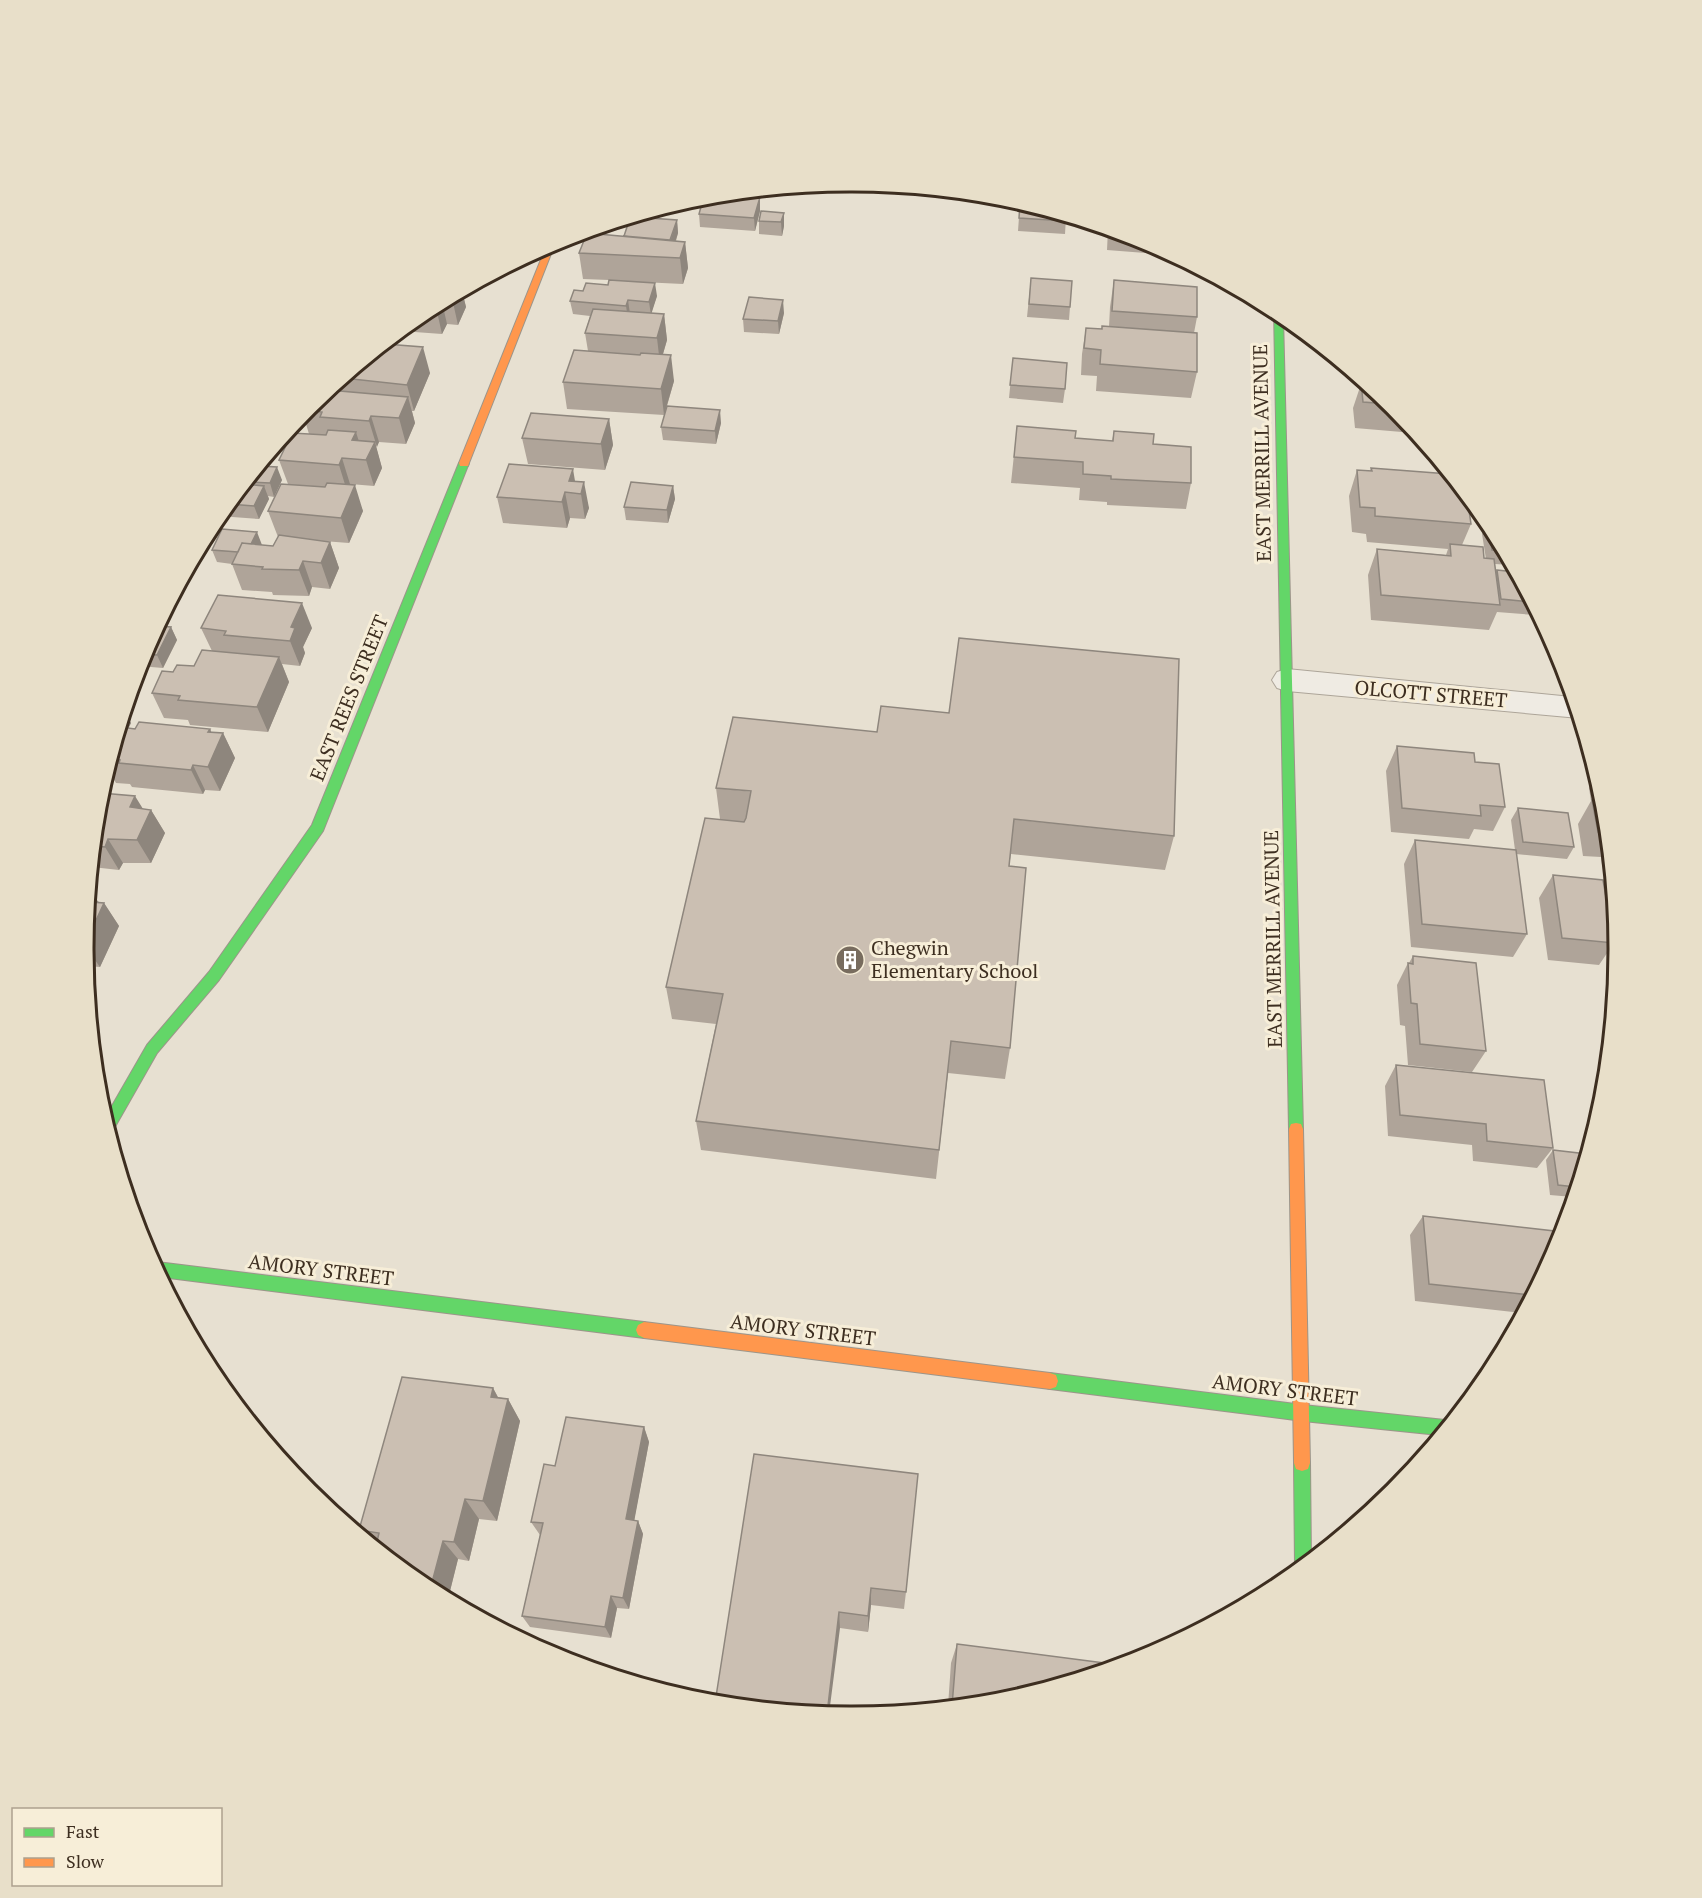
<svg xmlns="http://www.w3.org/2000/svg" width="1702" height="1898" font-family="'PT Serif',serif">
<rect width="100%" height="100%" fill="#e7e0d1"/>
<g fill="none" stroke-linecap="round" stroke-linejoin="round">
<g stroke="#ada599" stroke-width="2">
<path id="street" d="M1287,669L1572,697L1579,718L1287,691L1277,688L1272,680L1277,672Z"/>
</g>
<g stroke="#9c958a" stroke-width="2">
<path id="fast" d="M1274,310L1283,316L1303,1129L1301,1134L1296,1135L1291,1134L1289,1129Z
M464,459L469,463L323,831L219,980L157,1053L112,1132L109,1133L105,1118L147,1045L209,972L312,825L459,463Z
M157,1262L644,1322L650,1325L652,1330L650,1335L644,1338L161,1277L153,1263Z
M1050,1373L1303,1405L1445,1420L1450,1422L1439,1435L1303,1421L1050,1389L1044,1387L1042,1381L1044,1375Z
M1302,1455L1308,1457L1310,1463L1311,1559L1297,1571L1295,1565L1294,1463L1296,1457Z"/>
</g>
<g stroke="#9c958a" stroke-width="2">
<path id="slow" d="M556,241L469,463L468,466H460L459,463L546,247Z
M1296,1123L1301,1124L1303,1129L1310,1463L1308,1469L1302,1471L1296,1469L1294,1463L1289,1129L1291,1124Z
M644,1322L1050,1373L1056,1375L1058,1381L1056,1387L1050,1389L644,1338L638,1335L636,1330L638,1325Z"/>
</g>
<use href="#street" fill="#efebe3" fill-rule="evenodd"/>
<use href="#fast" fill="#63d668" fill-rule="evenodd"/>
<use href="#slow" fill="#ff974d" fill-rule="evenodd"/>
</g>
<path fill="#afa499" d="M702,197L699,206L676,204Z
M760,197V211L755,231L700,227L699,214Z
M1020,203L1066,217L1065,234L1018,231Z
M784,213V226L782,236L759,234V221Z
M677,220L678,233L676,241L685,242L688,268L683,284L641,282L657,296L651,313L664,314L667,340L663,354L674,381L667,406L721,423L716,444L663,440L661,427L664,415L567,409L563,382L588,351L585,333L590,316L573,314L570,301L608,285L609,280L583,279L579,253L624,236Z
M1108,229L1145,241L1171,255L1107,250Z
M1031,278L1070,307L1069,320L1027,317Z
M1114,280L1197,317L1194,333L1197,372L1191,398L1096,391L1097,376L1081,375L1082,354L1086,328L1101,329L1109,327L1110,307Z
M462,291L466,307L458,325L447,324L442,334L401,331L425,311Z
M784,313L779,334L744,332L743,319Z
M385,344L430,373L414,411H412L415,423L406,444L379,442L376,447L382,468L374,486L350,484L363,511L349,543L323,541L330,542L339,568L330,589L312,587L309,596L273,595L272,592L242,590L232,564L217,562L212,550L262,545L273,546L278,537L268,511L288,484L279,460L309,434L303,414L309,406L330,390V389Z
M1013,358L1065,389L1063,403L1009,398Z
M1362,381L1394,407L1411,428L1403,427L1402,432L1355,428L1353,408Z
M609,419L613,445L605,470L528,464L522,438Z
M1017,426L1075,438L1112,441L1114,431L1153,444L1191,483L1186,509L1107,505V502L1079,500L1080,488L1011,483Z
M260,466L282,480L274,497L268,496L269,499L259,519L219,516Z
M1371,468L1471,524L1462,545L1486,559L1482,534L1487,521L1511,565L1495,564L1496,573L1497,570L1515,572L1537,613L1535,615L1497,612L1489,630L1371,620L1368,575L1377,549L1446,555L1448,549L1367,542L1366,534L1352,532L1349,496L1357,470L1370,471Z
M575,481L589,508L585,519L570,518L567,528L503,523L497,497Z
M673,486L675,499L668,523L626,520L624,507Z
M158,626L171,627L177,640L163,668L139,666L143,655Z
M201,628H312L303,647L305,653L300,666L282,664L289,682L268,732L190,725L188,720L164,718L152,693L173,672L194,666L212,651Z
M125,713L131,723L128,728L210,729L211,732L223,733L235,758L220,791L205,790L203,794L132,787L130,784L116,783L108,769Z
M1397,746L1475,762L1505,807L1493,831L1474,829L1469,839L1391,832L1386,771Z
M1596,776L1603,800L1610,866L1602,865L1601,857L1583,856L1578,824L1591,801L1589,788Z
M716,788L1174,836L1165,870L1011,854L1009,866L1010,1048L1005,1079L948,1073L936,1179L701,1150L696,1121L716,1024L672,1019L666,987L720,819Z
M99,799L143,809L151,810L165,833L151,863H123L119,870L92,867Z
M1518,808L1574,847L1567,859L1516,854L1527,934L1513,957L1411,947L1404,864L1415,840L1515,850L1511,820Z
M1553,875L1614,943L1599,965L1548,960L1539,898Z
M89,895L99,902L104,903L119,926L100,967L87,966L86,969L84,949Z
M1413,956L1486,1051L1472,1072L1408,1065L1405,1026L1400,1025L1397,985L1408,963H1409Z
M1396,1065L1553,1148L1537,1168L1473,1161L1472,1145L1388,1136L1385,1086Z
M1599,1093L1603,1099L1594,1128L1591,1103Z
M1553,1150L1587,1154L1573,1197L1550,1195L1546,1160Z
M1423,1216L1559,1243L1522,1313L1415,1301L1410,1235Z
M493,1388L498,1397L508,1399L520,1421L497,1521L479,1519L469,1561L458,1559L448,1599L425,1587L371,1542L359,1530Z
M644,1427L649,1442L634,1520L638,1521L643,1534L629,1609L617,1608L611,1638L530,1627L522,1616L540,1535L531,1522L555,1466Z
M754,1454L906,1592L904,1609L871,1605L868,1632L840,1628Z
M957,1644L1000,1701L948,1706L951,1663Z"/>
<path fill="#8e867d" d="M702,197L699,206L698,198Z
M760,197V211L755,231L754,218Z
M784,213V226L782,236L781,222Z
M677,220L678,233L671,255L670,242Z
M685,242L688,268L683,284L680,258Z
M655,283L657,296L651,315L649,302Z
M462,291L466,307L458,325L452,298L453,296Z
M628,300L630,314L628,319L626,306Z
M783,300L784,313L779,334L778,321Z
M442,302L447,324L442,334L436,307L437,305Z
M664,314L667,340L660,364L657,338Z
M423,347L430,373L414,411L407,385Z
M671,355L674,381L664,415L661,389Z
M408,397L415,423L406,444L399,418Z
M720,410L721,423L716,444L715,431Z
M371,416L379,442L377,447L369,421Z
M609,419L613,445L605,470L601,444Z
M356,432L364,458L352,440Z
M375,442L382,468L374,486L366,460Z
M342,458L350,484L347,491L339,465Z
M277,467L282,480L274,497L270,483Z
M573,469L577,493L569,481Z
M584,482L589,508L585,519L581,494Z
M355,485L363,511L349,543L341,518Z
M264,486L269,499L259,519L254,506Z
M673,486L675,499L668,523L667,510Z
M565,492L570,518L567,528L562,502Z
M257,532L262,545L247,553Z
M330,542L339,568L330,589L321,563Z
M303,561L312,587L309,596L299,570Z
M302,603L312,628L303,647L305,653L300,666L290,641L291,627Z
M171,627L177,640L163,668L157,655Z
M279,657L289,682L268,732L257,707Z
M125,713L131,723L115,756L113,753Z
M210,729L217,745L223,733L235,758L220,791L208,767V732Z
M193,765L205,790L203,794L191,770Z
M135,796L148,817L151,810L165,833L151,863L137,840L130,807Z
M108,839L123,863L119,870L105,847Z
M94,896L102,907L104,903L119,926L100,967L84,945L91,902Z
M493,1388L505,1411L508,1399L520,1421L497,1521L483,1501L491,1397Z
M256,1422L271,1437L269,1443L255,1426Z
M644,1427L649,1442L632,1533L626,1519Z
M465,1499L479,1519L469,1561L454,1542Z
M638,1521L643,1534L629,1609L623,1598Z
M443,1541L458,1559L448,1599L430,1590Z
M871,1588V1605L868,1632V1616Z
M611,1596L617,1608L611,1638L605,1627Z
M839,1612L840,1628L829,1714H827Z"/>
<path fill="#cbbfb2" stroke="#8e867d" stroke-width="1.5" d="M722,195L760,197L754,218L699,214L704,196Z
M1020,203L1066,217V221L1019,218Z
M761,211L784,213L781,222L759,221Z
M635,217L677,220L670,240L624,236L630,218Z
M587,233L685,242L680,258L579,253Z
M1031,278L1072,281L1070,307L1029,304Z
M609,280L655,283L649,302L628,300L626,306L570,301L574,290L583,291L586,283L608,285Z
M1114,280L1197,287V317L1112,311Z
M749,297L783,300L778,321L743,319Z
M593,309L664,314L657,338L585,333Z
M1102,326L1197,333V372L1100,364L1101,350L1084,348L1086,328L1102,329Z
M385,344L423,347L407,385L343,378Z
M574,350L640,355L641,353L671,355L661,389L563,382Z
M1013,358L1067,363L1065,389L1010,385Z
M1361,382H1364L1390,404L1363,402Z
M328,390L408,397L399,418L371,416L369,421L320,417L322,412L306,410L309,406Z
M667,406L720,410L715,431L661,427Z
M531,413L609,419L601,444L522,438Z
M1017,426L1076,431L1075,438L1113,441L1114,431L1154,434L1153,444L1191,447V483L1111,479V476L1083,474V462L1014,457Z
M328,430L356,432L352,440L375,442L366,460L342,458L339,465L279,460L292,433L326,435Z
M509,464L573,469L569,481L584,482L581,494L565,492L562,502L497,497Z
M260,466L277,467L270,483L247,482Z
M1371,468L1449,474L1467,497L1471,524L1375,516V508L1360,507L1357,470L1372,471Z
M631,482L673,486L667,510L624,507Z
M327,483L355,485L341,518L268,511L281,484L325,487Z
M245,484L264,486L254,506L229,504Z
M1488,522L1489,523L1504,551L1492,550Z
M222,529L257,532L251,544L242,543L238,552L212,550Z
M279,535L330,542L321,563L303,561L299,570L262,569L263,567L232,564L242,543L273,546Z
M1450,544L1483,547L1484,558L1494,559L1500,605L1381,595L1377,549L1451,556Z
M1497,570L1515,572L1531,602L1501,599Z
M218,595L302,603L291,627L295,628L290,641L224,635L226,631L201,628Z
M158,626L171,627L157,655L143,654Z
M959,638L1179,659L1174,836L1014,819L1009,866L1026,868L1010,1048L951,1041L939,1150L696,1121L723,994L666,987L705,818L744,822L746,818L751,791L716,788L733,717L877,732L881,706L949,713Z
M202,650L279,657L257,707L178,700L180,696L152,693L162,671L173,672L177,665L194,666Z
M139,722L210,729L208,732L223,733L208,767L193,765L191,770L119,763L120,760L111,759L121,727L135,729Z
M1397,746L1474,753L1475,762L1499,764L1505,807L1480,805L1481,816L1402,808Z
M101,793L135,796L130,807L151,810L137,840L108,839L105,847L94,846L99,799Z
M1592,800L1603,801L1607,833L1598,832Z
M1518,808L1568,813L1574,847L1523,842Z
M1415,840L1516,850L1527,934L1422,924Z
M1553,875L1603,880L1614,943L1562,938Z
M89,895L94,896L91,902L104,903L85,944Z
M1413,956L1476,963L1486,1051L1420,1044L1417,1004L1411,1003L1408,963L1413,964Z
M1396,1065L1544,1080L1553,1148L1487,1141L1486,1124L1400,1115Z
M1599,1093H1604L1601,1106Z
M1553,1150L1587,1154L1576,1187L1558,1185Z
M1423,1216L1563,1232L1559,1243L1531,1295L1429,1284Z
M402,1377L493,1388L491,1397L508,1399L483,1501L465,1499L454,1542L443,1541L430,1590L425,1587L376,1546L379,1533L359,1530Z
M566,1417L644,1427L626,1519L638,1521L623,1598L611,1596L605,1627L522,1616L543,1523L531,1522L544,1464L555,1466Z
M754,1454L918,1474L906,1592L871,1588L868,1616L839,1612L827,1714L715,1703Z
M957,1644L1120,1665L1000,1701L952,1706Z"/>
<defs>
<g id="building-disc" transform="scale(1.5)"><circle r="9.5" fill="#786c5e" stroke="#f7eed8"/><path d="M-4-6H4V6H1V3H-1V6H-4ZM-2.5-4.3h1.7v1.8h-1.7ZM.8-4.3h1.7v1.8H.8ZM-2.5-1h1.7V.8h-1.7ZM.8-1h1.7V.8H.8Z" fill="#fff"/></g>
</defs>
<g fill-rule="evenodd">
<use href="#building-disc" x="850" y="960"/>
</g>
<g text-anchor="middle" stroke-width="6" stroke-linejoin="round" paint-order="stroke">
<g font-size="20" fill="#3d2e20" stroke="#f7eed8">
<text transform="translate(1262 453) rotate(-91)" y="7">EAST MERRILL AVENUE</text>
<text transform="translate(1431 694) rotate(5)" y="7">OLCOTT STREET</text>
<text transform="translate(349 698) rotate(-68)" y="7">EAST REES STREET</text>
<text transform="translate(1273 939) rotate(-91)" y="7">EAST MERRILL AVENUE</text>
<text transform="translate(321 1270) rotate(7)" y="7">AMORY STREET</text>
<text transform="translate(803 1330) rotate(7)" y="7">AMORY STREET</text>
<text transform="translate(1285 1390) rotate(7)" y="7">AMORY STREET</text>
</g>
<g font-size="20" fill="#3d2e20" stroke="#f7eed8" text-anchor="start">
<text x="871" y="955">Chegwin<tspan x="871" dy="23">Elementary School</tspan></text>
</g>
</g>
<path d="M0 0H1702V1898H0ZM850 192H852A756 756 0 0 1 1608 948V950A756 756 0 0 1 852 1706H850A756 756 0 0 1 94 950V948A756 756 0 0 1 850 192Z" fill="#e8dfc9" fill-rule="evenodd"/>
<path fill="none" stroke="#3d2e20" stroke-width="3" d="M850 192H852A756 756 0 0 1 1608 948V950A756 756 0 0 1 852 1706H850A756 756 0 0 1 94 950V948A756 756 0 0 1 850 192Z"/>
<rect x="12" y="1808" width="210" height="78" fill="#f7eed8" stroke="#ada18e" stroke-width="1.5"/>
<rect x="24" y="1828" width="30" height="9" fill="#63d668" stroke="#ada18e" stroke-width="1.5"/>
<text x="66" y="1838" font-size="18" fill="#3d2e20">Fast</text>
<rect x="24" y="1858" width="30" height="9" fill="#ff974d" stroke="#ada18e" stroke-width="1.5"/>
<text x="66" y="1868" font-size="18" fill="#3d2e20">Slow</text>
</svg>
